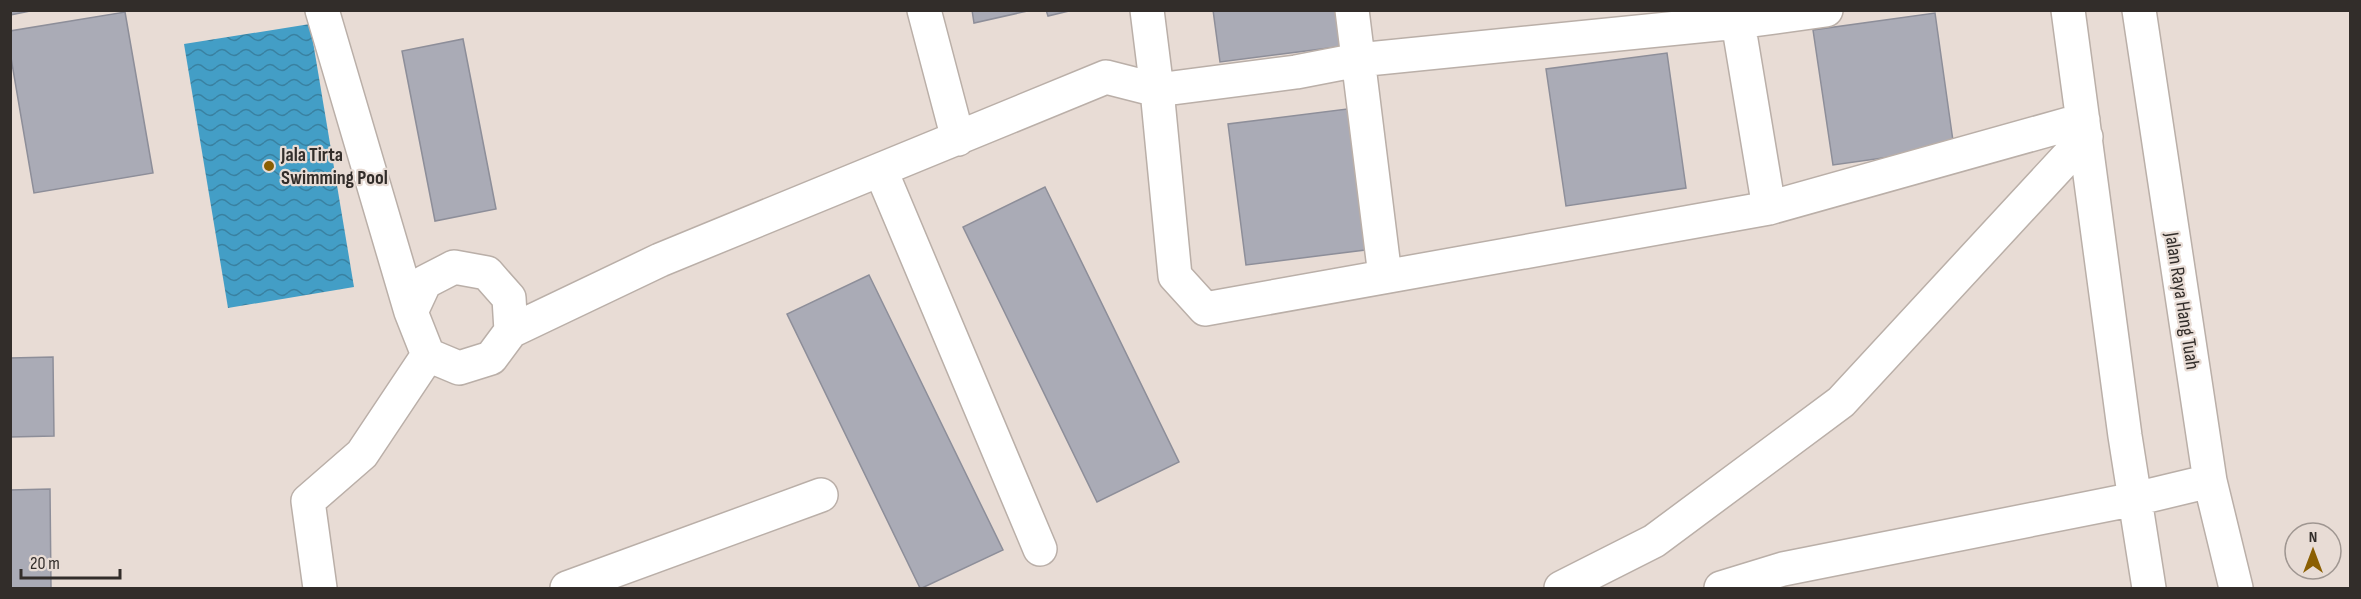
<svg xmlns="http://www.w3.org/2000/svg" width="2361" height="599" font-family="'Sofia Sans Condensed',sans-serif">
<defs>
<pattern id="water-waves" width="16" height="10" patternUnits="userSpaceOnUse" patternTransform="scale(1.5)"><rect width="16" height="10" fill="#439ec6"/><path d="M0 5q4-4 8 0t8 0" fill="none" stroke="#3981a1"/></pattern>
</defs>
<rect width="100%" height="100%" fill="#e8dcd5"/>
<path fill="url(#water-waves)" d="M310,24L354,287L228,308L184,44Z"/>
<path fill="#aaabb6" stroke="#8d8e99" stroke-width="1.5" d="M10,10H35L10,15Z
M972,10H1032L974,23Z
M1046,10H1073L1048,16Z
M1213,10H1349L1353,45L1220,62Z
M125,12L153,173L34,193L10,52V31Z
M1935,13L1954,148L1833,165L1813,30Z
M463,39L496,209L435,221L402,51Z
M1667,53L1686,188L1566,206L1546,69Z
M1363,107L1381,248L1246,265L1228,124Z
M1045,187L1179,462L1097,502L963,227Z
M869,275L1003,550L922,588H920L787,314Z
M53,357L54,436L10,437V358Z
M50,489L51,588H10V490Z"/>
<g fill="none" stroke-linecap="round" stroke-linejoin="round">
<g stroke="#baafa8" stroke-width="36">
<path id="minor" d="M322,10L411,312
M924,10L958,139
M1147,10L1157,90L1175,276L1205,309L1769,208L2083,120
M1352,10L1385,276
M2068,10L2125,436L2149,588
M2139,10L2210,481L2236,588
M881,171L1040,549
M1769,208L1738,22L1826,10
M454,267L487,273L509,298L511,331L491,358L459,368L428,355L411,312L425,282Z
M511,331L660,260L1106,77L1157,90L1296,72L1358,60L1738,22L1736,10
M320,588L308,501L362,454L428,355
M567,588L821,495
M1561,588L1654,541L1841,402L2086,137
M1721,588L1783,569L2135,499L2210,481"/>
</g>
<use href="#minor" stroke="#fff" stroke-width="33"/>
</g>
<circle fill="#8b5f02" stroke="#e8dcd5" stroke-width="2" cx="269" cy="166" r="6"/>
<g text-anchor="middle" stroke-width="4.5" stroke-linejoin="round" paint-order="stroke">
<g font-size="20" font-weight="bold" fill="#322d2a" stroke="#e8dcd5" text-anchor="start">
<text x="281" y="161">Jala Tirta<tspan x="281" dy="23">Swimming Pool</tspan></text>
</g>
<g font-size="20" fill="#322d2a" stroke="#e8dcd5">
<text transform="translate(2183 301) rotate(81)" y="7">Jalan Raya Hang Tuah</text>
</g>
</g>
<rect width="2361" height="599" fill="none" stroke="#322d2a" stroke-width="24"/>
<g transform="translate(2313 551)"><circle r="28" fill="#e8dcd5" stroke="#9f9691" stroke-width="1.5"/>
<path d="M0-4.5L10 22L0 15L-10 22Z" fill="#8b5f02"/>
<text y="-9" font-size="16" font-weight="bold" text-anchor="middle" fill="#322d2a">N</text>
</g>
<path d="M21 569v9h99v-9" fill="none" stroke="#322d2a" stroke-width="3"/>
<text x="30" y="569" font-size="18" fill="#322d2a" stroke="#e8dcd5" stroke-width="4.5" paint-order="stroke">20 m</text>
</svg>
